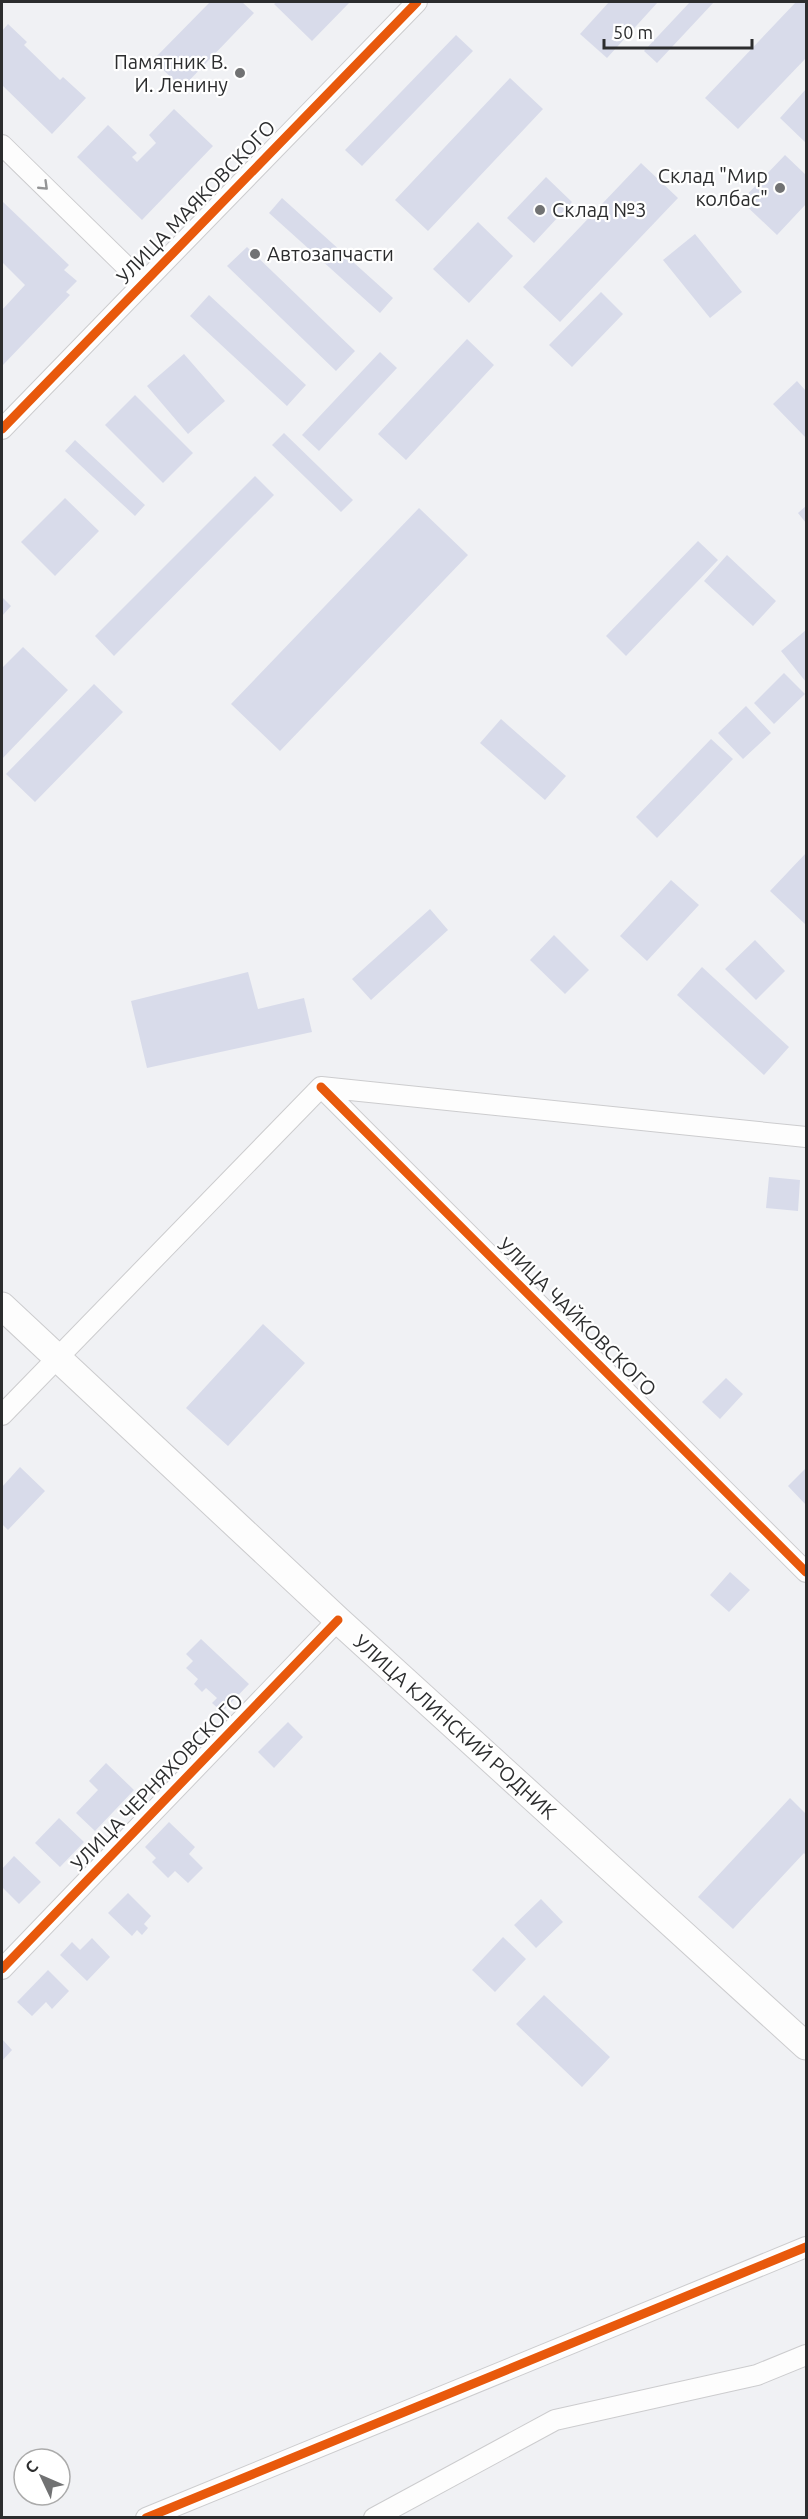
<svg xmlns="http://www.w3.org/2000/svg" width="808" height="2519" font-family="Ubuntu,sans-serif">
<rect width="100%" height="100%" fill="#f0f1f4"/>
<path fill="#d8dbea" d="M210,2H242L254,13L182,88L153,60Z
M277,2H350L312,41L274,4Z
M609,2H658L607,58L580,34Z
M690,2H714L657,63L644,51Z
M796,2H806V58L738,129L705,98Z
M8,24L27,42L24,45L60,80L63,77L86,98L52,134L2,85V31Z
M456,35L473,51L362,166L345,150Z
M510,78L543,109L428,231L395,200Z
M806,89V143L780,118Z
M174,109L213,146L142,220L77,157L108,125L137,153L132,157L137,162L156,143L149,135Z
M785,155L806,175V204L777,235L741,201Z
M641,163L678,198L560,322L523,287Z
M546,177L572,202L534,243L507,218Z
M282,198L393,298L380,313L269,213Z
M2,201L69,265L64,270L77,281L66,292L70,295L2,366V310L25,285L2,262Z
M478,222L513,256L469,303L433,269Z
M695,234L742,292L710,318L663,260Z
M247,247L355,351L336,371L227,266Z
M601,292L623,314L572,367L549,345Z
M209,295L306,385L287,406L190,316Z
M467,339L494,365L406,460L378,434Z
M380,352L397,368L319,451L302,435Z
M184,354L225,401L188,434L147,386Z
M797,381L806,391V438L773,404Z
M135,395L193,453L163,483L105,425Z
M284,433L353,500L341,512L272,445Z
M75,440L145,505L135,516L65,451Z
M255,476L274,495L114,656L95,636Z
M65,498L99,531L55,576L21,542Z
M806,506V523L798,513Z
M419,508L468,555L280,751L231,704Z
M698,541L718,560L626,656L606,636Z
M727,555L776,601L753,626L704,581Z
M2,597L11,606L2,616Z
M806,630V682L781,651Z
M23,647L68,690L2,759V668Z
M784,673L805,694L774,724L754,703Z
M94,684L123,712L35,802L6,774Z
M746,706L771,733L743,759L718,733Z
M501,719L566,776L545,800L480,743Z
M711,739L733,759L657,838L636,817Z
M806,853V925L770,891Z
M671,880L699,905L647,961L620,936Z
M430,909L448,930L371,1000L352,979Z
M554,935L589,970L565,994L530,960Z
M755,940L785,971L756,1000L725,969Z
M702,967L789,1047L764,1075L677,995Z
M248,972L258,1009L304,998L312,1032L147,1068L131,1001Z
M769,1177L800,1180L798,1211L766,1208Z
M263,1324L305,1363L228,1446L186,1408Z
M726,1378L743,1394L720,1419L702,1402Z
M20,1467L45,1491L8,1530L2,1524V1487Z
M806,1468V1505L788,1486Z
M730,1572L750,1590L729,1612L710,1595Z
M201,1639L249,1684L222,1712L212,1703L217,1698L206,1688L202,1692L194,1684L198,1679L186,1668L193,1661L186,1654Z
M288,1722L303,1737L274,1768L258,1752Z
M106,1763L134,1790L95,1831L76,1813L98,1790L89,1781Z
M790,1798L806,1814V1856L804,1853L733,1929L698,1897Z
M59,1818L84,1842L60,1867L35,1843Z
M169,1822L195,1847L189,1854L203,1868L188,1883L175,1871L168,1878L152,1862L156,1858L145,1847Z
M14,1856L41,1882L19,1904L2,1887V1869Z
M128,1893L151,1916L144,1924L148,1928L142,1935L137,1930L132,1936L108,1913Z
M541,1899L563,1922L536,1948L514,1925Z
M503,1937L526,1959L495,1992L472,1970Z
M92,1938L110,1957L87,1981L60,1955L72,1942L80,1950Z
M48,1970L69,1991L52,2009L46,2002L32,2016L17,2002Z
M544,1995L610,2057L582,2087L516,2024Z
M2,2039L12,2050L2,2061Z"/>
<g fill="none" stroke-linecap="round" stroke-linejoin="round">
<g stroke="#ccccce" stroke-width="22">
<path id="minor" d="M2,145L142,282
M2,429L417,2
M321,1087L806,1572
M321,1087L806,1137
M2,1415L321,1087
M2,1969L338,1620
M146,2518L806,2247
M374,2518L555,2420L757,2375L806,2355"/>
</g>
<g stroke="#ccccce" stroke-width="29">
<path id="secondary" d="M2,1306L338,1620L806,2046"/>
</g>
<use href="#minor" stroke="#fdfdfd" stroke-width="20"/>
<use href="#secondary" stroke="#fdfdfd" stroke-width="27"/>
<g stroke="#fff" stroke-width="13">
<path id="cycleway" d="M2,429L417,2
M321,1087L806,1572
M2,1969L338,1620
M146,2518L806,2247"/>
</g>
<use href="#cycleway" stroke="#e8590c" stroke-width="9"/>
</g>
<defs><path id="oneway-chevron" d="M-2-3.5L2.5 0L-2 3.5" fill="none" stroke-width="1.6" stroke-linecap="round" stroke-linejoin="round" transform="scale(1.5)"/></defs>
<use stroke="#949596" href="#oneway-chevron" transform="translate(44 186) rotate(44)"/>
<g fill="#717273" stroke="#fff" stroke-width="2">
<circle cx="240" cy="73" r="6"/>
<circle cx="780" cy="188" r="6"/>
<circle cx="540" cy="210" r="6"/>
<circle cx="255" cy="254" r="6"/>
</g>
<g text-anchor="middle" stroke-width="4.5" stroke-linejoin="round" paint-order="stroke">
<g font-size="20" fill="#2c2d2e" stroke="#fff" text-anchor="end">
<text x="228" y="69">Памятник В.<tspan x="228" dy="23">И. Ленину</tspan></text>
<text x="768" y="183">Склад "Мир<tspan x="768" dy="23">колбас"</tspan></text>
<text x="552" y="217" text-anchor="start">Склад №3</text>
<text x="267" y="261" text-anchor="start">Автозапчасти</text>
</g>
<g font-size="20" fill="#2c2d2e" stroke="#fff">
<text transform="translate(196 202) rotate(-46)" y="7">УЛИЦА МАЯКОВСКОГО</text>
<text transform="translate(577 1317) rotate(45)" y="7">УЛИЦА ЧАЙКОВСКОГО</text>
<text transform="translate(455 1727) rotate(42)" y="7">УЛИЦА КЛИНСКИЙ РОДНИК</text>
<text transform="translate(157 1782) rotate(-46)" y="7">УЛИЦА ЧЕРНЯХОВСКОГО</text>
</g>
</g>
<rect width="808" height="2519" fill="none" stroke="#2c2d2e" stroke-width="6"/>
<g transform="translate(42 2477) rotate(314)"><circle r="28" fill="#ffffff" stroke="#ababab" stroke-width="1.5"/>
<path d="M0-4.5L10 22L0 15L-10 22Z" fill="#717273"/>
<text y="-9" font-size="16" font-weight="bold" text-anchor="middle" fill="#2c2d2e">С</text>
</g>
<path d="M604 39v9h148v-9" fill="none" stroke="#2c2d2e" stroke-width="3"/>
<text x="613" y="39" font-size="18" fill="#2c2d2e" stroke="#ffffff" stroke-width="4.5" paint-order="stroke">50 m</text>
</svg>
